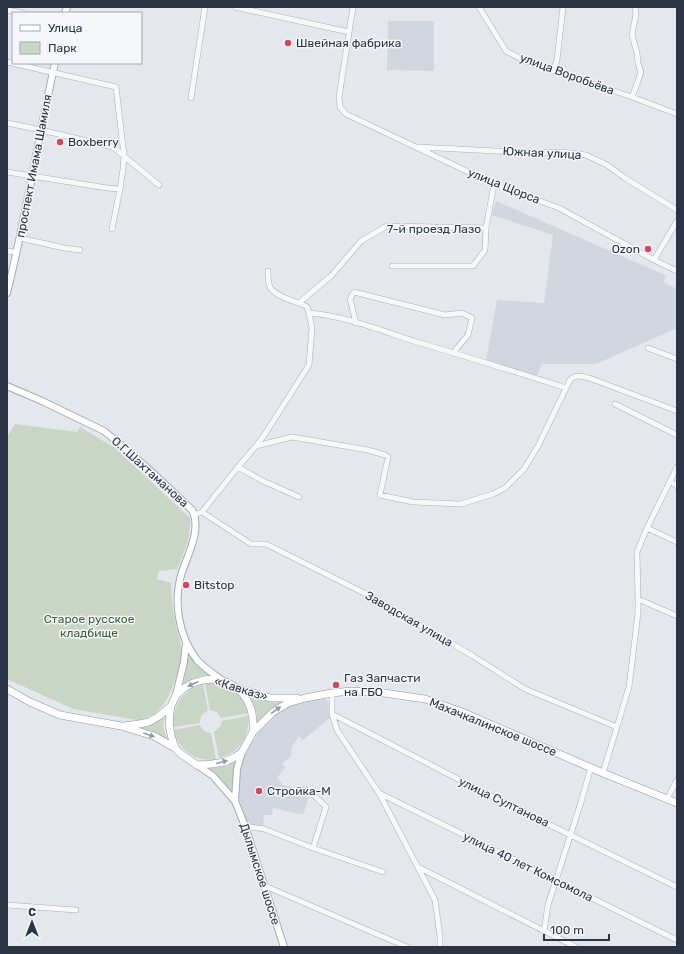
<svg xmlns="http://www.w3.org/2000/svg" width="684" height="954" font-family="Rubik,sans-serif">
<rect width="100%" height="100%" fill="#e4e7ec"/>
<path fill="#d2d6de" d="M388,21H434V71L387,70Z
M496,201L667,276L663,282L677,289V328L596,364H542L536,376L486,361L497,300L544,303L553,235L492,215Z
M322,698L328,701L332,716L303,740L299,736L292,746L291,756L282,764L285,767L277,778L283,785L301,790L309,796L303,815L273,808L272,815H264L263,827L247,824L237,791L240,771L247,750L264,724L279,710L291,705Z"/>
<path fill="#c9d6c5" d="M15,424L77,432L80,427L115,448L190,518C191,537 185,551 177,569L159,571L157,579L171,583C171,598 173,612 176,626C178,634 181,642 181,650C182,661 179,671 175,680C167,701 161,716 137,720L73,709L7,679V437Z
M191,657L210,675C199,675 191,679 183,685L186,672L188,658Z
M212,683C231,685 242,694 248,713L221,718L217,712L210,710L205,684Z
M203,684L208,711C202,713 200,717 200,723L174,727C172,705 182,691 203,684Z
M249,695L287,700L257,726C258,714 255,705 249,695Z
M165,714L163,725L167,740L136,728Z
M248,716C250,737 240,752 219,758L214,732L220,727L222,721Z
M200,725C202,730 206,733 211,733L216,760C194,761 180,751 173,730Z
M237,759L234,772L233,790L231,792L221,780L206,768C218,768 229,767 237,759Z"/>
<g fill="none" stroke-linecap="round" stroke-linejoin="round">
<g stroke="#a9aeb7" stroke-width="6">
<path id="minor" d="M235,7L349,32
M353,7L339,97L340,107L346,114L494,184L559,208L654,260L677,271
M479,7L506,51L527,62L632,97L677,114
M7,10L23,13
M7,62L116,87L124,155L123,169L120,189L112,229
M553,71L557,60L563,7
M632,97L637,84L641,72L638,63L637,53L632,35L636,14L635,7
M191,98L205,7
M7,123L41,130L113,147L159,185
M418,147L535,153L561,152L586,155L607,165L625,178L677,210
M7,172L107,188L120,189
M486,228L494,184
M20,238L64,248L80,250
M7,251L17,252
M654,260L677,221
M299,303L332,275L361,241L387,226L486,228L485,250L473,266H392
M309,313C346,316 382,331 417,342C467,357 517,372 566,388
M356,323L350,299L354,292L445,315L462,313L472,318L468,335L453,353
M648,348L677,359
M615,404L677,435
M256,446L292,437L368,450L385,455L388,457L380,495L413,502L461,504L493,494L505,488L524,469L538,446L570,380C576,373 584,377 592,379L677,411
M238,467L261,480L299,497
M670,481L677,486
M202,512L251,544H266L376,599L473,656L525,689L617,727
M194,515L202,512L238,467L256,446L265,434L309,365L312,328L309,313L307,307L304,305C296,302 274,296 270,287C268,282 268,276 268,271
M647,528L677,542
M638,599L677,616
M332,693V714L337,730L379,793L435,900L440,936V947
M332,714L495,798L677,887
M603,773L629,687L638,613V599L637,552L647,528L677,467
M305,789L315,796L326,807L313,848
M379,793L677,940
M667,799L677,780
M245,826L264,829L313,848L383,872
M418,867L576,947
M265,886L407,947
M7,905L76,910
M544,931L548,905L581,802L591,767"/>
</g>
<g stroke="#a3abb8" stroke-width="8">
<path id="major" d="M65,13L67,7
M7,293C26,217 38,139 55,63
M7,386L42,401L104,431L126,449L155,475L192,510C202,529 188,554 182,572C173,600 178,636 197,660C203,667 215,675 223,681
M176,695L184,662L186,643
M197,765L213,776L235,801L245,826L284,947
M235,801L237,769L242,752"/>
</g>
<g stroke="#8b94a3" stroke-width="8">
<path id="highway" d="M7,689L30,702L60,715L121,726L154,736L175,748L181,754L197,765L212,764L225,762L235,757L242,752L253,732L273,712L288,703L305,698L332,693L351,691L377,692L425,699L462,712L603,773L677,803
M238,689C251,701 254,715 253,732
M171,706C168,723 169,731 175,748
M124,726L139,724L149,722L159,716L171,706L176,695L184,688L193,683L203,680L213,679L223,681L230,684L237,688L270,698H297"/>
</g>
<use href="#minor" stroke="#f7f8fa" stroke-width="5"/>
<use href="#major" stroke="#fff" stroke-width="6"/>
<use href="#highway" stroke="#fff" stroke-width="7"/>
</g>
<defs><path id="oneway-solid" d="M-6-.8H1V-3.2L6.5 0L1 3.2V.8H-6Z"/></defs>
<g fill="#959aa2">
<use href="#oneway-solid" transform="translate(193 684) rotate(156)"/>
<use href="#oneway-solid" transform="translate(276 710) rotate(-36)"/>
<use href="#oneway-solid" transform="translate(149 735) rotate(19)"/>
<use href="#oneway-solid" transform="translate(222 762) rotate(-15)"/>
</g>
<g fill="#d1495b" stroke="#f4f6f9" stroke-width="1.5">
<circle cx="288" cy="43" r="4"/>
<circle cx="60" cy="142" r="4"/>
<circle cx="648" cy="249" r="4"/>
<circle cx="186" cy="585" r="4"/>
<circle cx="336" cy="685" r="4"/>
<circle cx="259" cy="791" r="4"/>
</g>
<g text-anchor="middle" stroke-width="3" stroke-linejoin="round" paint-order="stroke">
<g font-size="12" fill="#2b3445" stroke="#f4f6f9" text-anchor="start">
<text x="296" y="47">Швейная фабрика</text>
<text x="68" y="146">Boxberry</text>
<text x="640" y="253" text-anchor="end">Ozon</text>
<text x="194" y="589">Bitstop</text>
<text x="344" y="682">Газ Запчасти<tspan x="344" dy="14">на ГБО</tspan></text>
<text x="267" y="795">Стройка-М</text>
</g>
<g font-size="12" fill="#2b3445" stroke="#f4f6f9">
<text transform="translate(567 74) rotate(20)" y="4">улица Воробьёва</text>
<text transform="translate(542 153) rotate(3)" y="4">Южная улица</text>
<text transform="translate(34 166) rotate(-79)" y="4">проспект Имама Шамиля</text>
<text transform="translate(504 186) rotate(22)" y="4">улица Щорса</text>
<text x="434" y="233">7-й проезд Лазо</text>
<text transform="translate(150 472) rotate(42)" y="4">О.Г.Шахтаманова</text>
<text transform="translate(409 619) rotate(30)" y="4">Заводская улица</text>
<text transform="translate(241 689) rotate(17)" y="4">«Кавказ»</text>
<text transform="translate(493 727) rotate(22)" y="4">Махачкалинское шоссе</text>
<text transform="translate(504 802) rotate(26)" y="4">улица Султанова</text>
<text transform="translate(528 867) rotate(26)" y="4">улица 40 лет Комсомола</text>
<text transform="translate(260 874) rotate(72)" y="4">Дылымское шоссе</text>
</g>
<g font-size="12" fill="#3f6138" stroke="#f4f6f9">
<text x="89" y="623">Старое русское<tspan x="89" dy="14">кладбище</tspan></text>
</g>
</g>
<rect width="684" height="954" fill="none" stroke="#2b3445" stroke-width="16"/>
<rect x="12" y="12" width="130" height="52" fill="#f4f6f9" stroke="#a4a8b1"/>
<rect x="20" y="25" width="20" height="6" fill="#ffffff" stroke="#a4a8b1"/>
<text x="48" y="32" font-size="12" fill="#2b3445">Улица</text>
<rect x="20" y="42" width="20" height="12" fill="#c9d6c5" stroke="#a4a8b1"/>
<text x="48" y="52" font-size="12" fill="#2b3445">Парк</text>
<g transform="translate(32 922)" stroke="#f4f6f9" stroke-width="3" paint-order="stroke">
<path d="M0-3L7 15L0 10L-7 15Z" fill="#2b3445"/>
<text y="-6" font-size="11" font-weight="bold" text-anchor="middle" fill="#2b3445">С</text>
</g>
<path d="M544 934v6h65v-6" fill="none" stroke="#2b3445" stroke-width="2"/>
<text x="550" y="934" font-size="12" fill="#2b3445" stroke="#f4f6f9" stroke-width="3" paint-order="stroke">100 m</text>
</svg>
